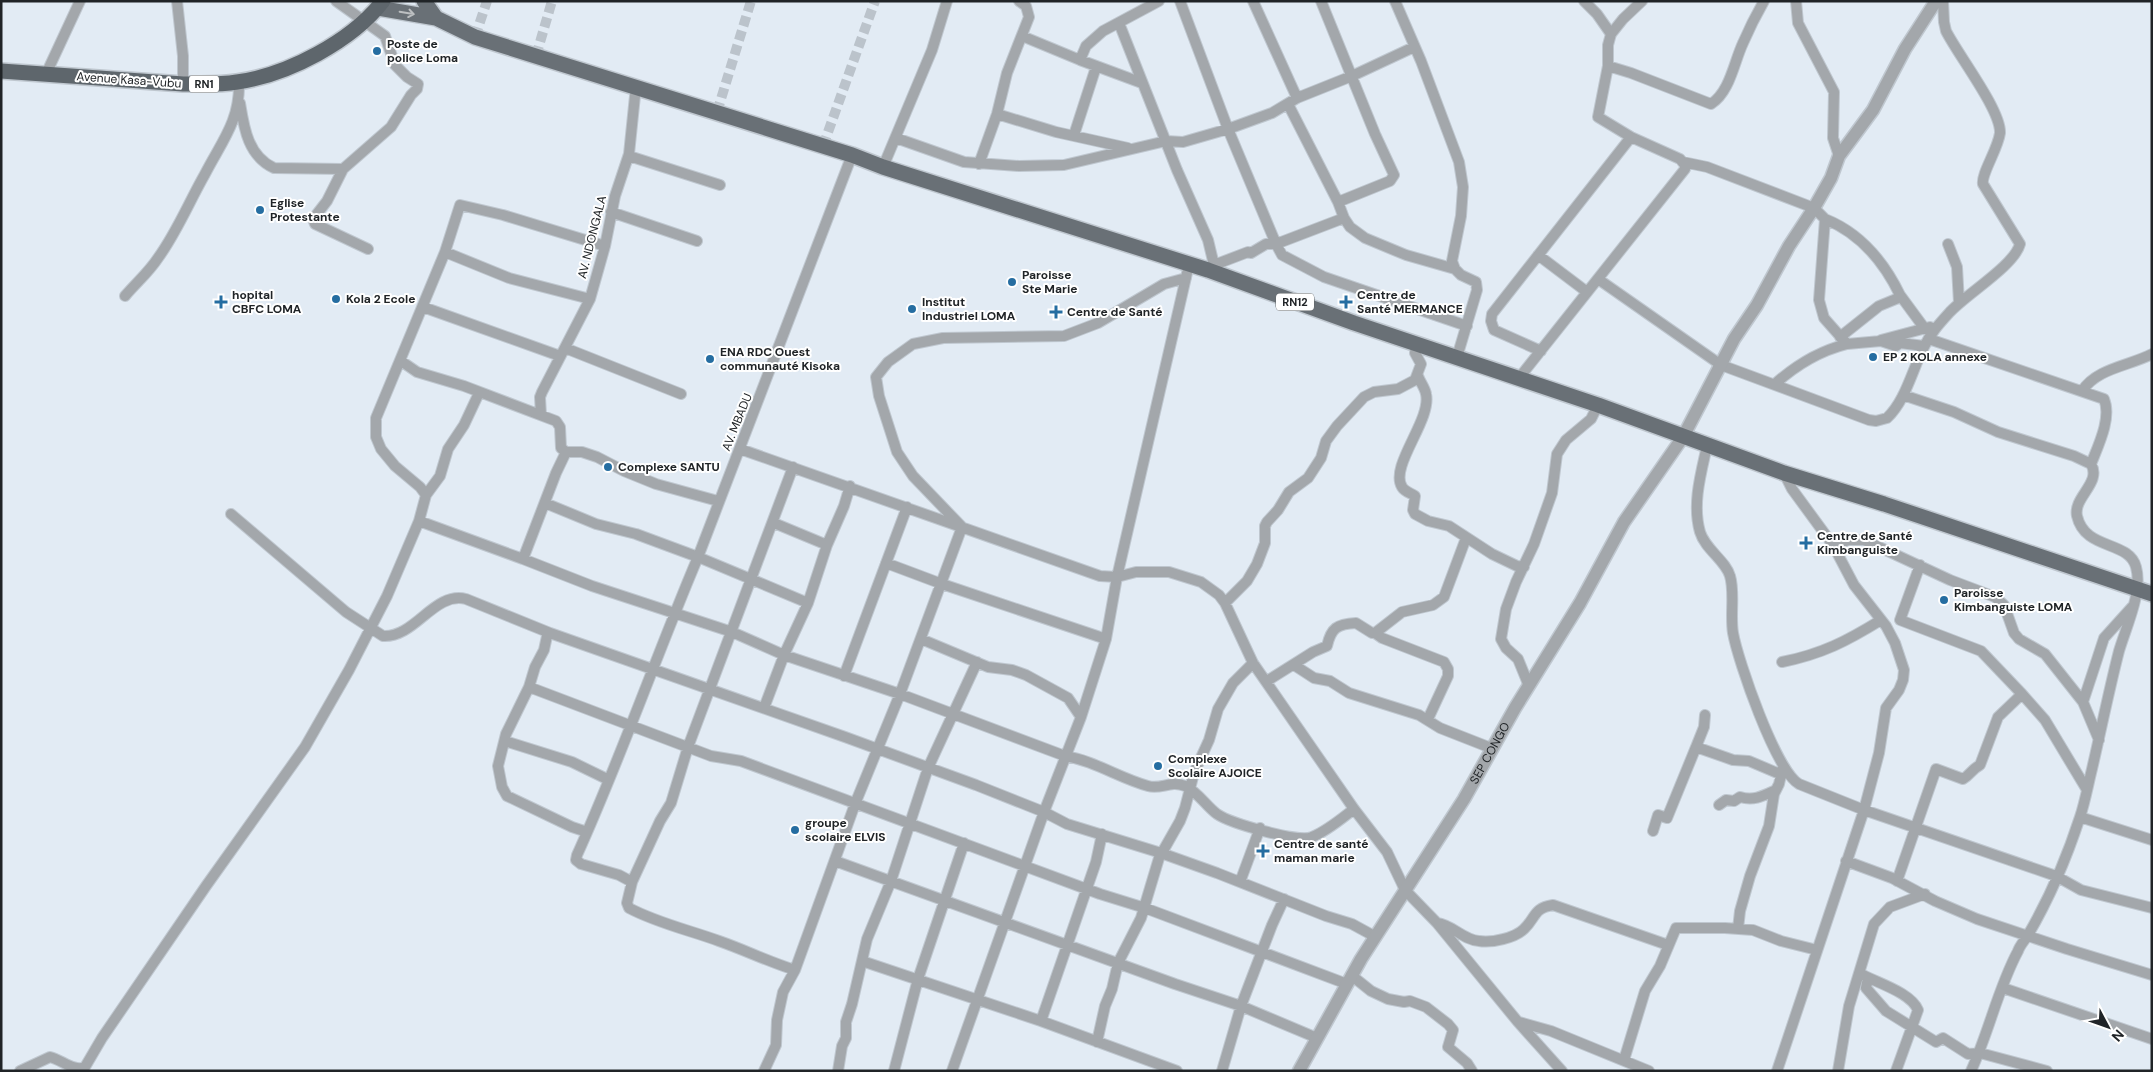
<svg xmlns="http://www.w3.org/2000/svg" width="2153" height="1072" font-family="'DM Sans',sans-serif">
<rect width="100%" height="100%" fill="#e2ebf4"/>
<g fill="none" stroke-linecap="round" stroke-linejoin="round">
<path stroke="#bbc3cb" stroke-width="10" stroke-dasharray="10 5" stroke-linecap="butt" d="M475,37L487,1
M536,56L552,1
M717,112L751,1
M823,146L875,1"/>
<g stroke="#bfc7cf" stroke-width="12">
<path id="minor" d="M177,1L183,56V84
M336,1L385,36L395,65L407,77L418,84L417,89L411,95L391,127L343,169L327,201L313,219L315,224L368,249
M1180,1L1228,129L1276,244L1282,255L1324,277L1467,326
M1253,1L1297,98
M1321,1L1375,134L1394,175L1390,181L1338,202
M1395,1L1421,61L1459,162L1463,187L1461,216L1452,261L1455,269
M1584,1L1597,14L1611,34
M1796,1L1798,23L1834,92L1833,138L1839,156
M1119,23L1177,170L1208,240L1214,265L1208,270
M1022,36L1080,60
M1608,66L1631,73L1711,104C1730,92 1734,62 1743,43C1749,29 1756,15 1764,1
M46,74L80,1
M1142,83L1080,60L1086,46L1103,31L1159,1
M240,103C244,128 248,156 274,168L343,169
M1288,104L1338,202L1344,218L1350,227L1365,238L1406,255L1455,269L1461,275L1476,282L1477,290L1457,357
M997,114L1056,132L1128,148
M1074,135L1096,67
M896,138L964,162L1019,166L1064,165L1166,141L1183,142L1228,129L1272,113L1297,98L1352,76L1414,47
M629,156L720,185
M1683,162L1707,167L1814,208L1825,219L1819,300L1824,318L1847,344L1881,341L1896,346L1900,343L1924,346
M979,164L997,114L1007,73L1029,17L1026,6L1019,1
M883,167L932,50L947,1
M611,212L697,241
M1825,219C1860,233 1884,262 1900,295
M1948,244L1957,267L1959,303
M445,252L509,278L590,299
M1538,255L1587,292
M1214,265L1248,252L1251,253L1266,244H1276L1344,218
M1598,279L1721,365L1869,420L1876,421L1887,418C1906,400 1912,370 1924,347C1930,334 1939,324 1949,313C1966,294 2014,266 2020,244L1983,184C1981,174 1998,149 2000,133C2001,110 1958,55 1946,31L1944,22L1943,1
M125,296C136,283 149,272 158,258C177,232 189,202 205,174C222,141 240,121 239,82
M423,307L560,356
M1840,337L1879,306L1896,299L1900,295L1925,329
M1929,339L2104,399C2112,418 2098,446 2091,464C2102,483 2073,497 2077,516C2085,551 2129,540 2136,567C2143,592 2126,627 2119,651C2109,690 2101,730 2092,769C2088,785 2085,802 2080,817C2067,857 2049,899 2028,935C2025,940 2020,945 2018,951C1998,988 1989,1032 1971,1071
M1881,340L1930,327
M565,348L681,394
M1541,351L1494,330L1491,321L1492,314L1631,137
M401,361L417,372L464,386L556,421L560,427L561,448L566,452H582L597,457L624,471L656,484L718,501
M1418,376C1420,382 1425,388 1426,394C1432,420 1389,466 1402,487C1405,492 1411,493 1415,496L1413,510L1415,514L1428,521L1449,526L1492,554L1517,566L1524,567
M1519,378L1685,169V165L1680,159L1631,137L1598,117L1608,66V45L1611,34L1623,19L1642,1
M1775,384C1796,365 1819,351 1847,344
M2082,391C2097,368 2129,366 2152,354
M1903,395L1954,412L1998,432L2074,456L2091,464
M541,415L540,397L542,392L590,299L605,246L615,196L629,154L636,86
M1707,446C1701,473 1692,504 1700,532C1705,549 1726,561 1730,576C1735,592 1730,615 1733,633C1738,661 1776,771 1799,784L1864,810L2056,876L2081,890L2152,908
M740,449L1100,576L1117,577L1136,572H1169L1201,582L1219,595L1225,603L1253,663L1354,809L1387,852L1405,890L1437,923L1518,1022L1562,1071
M793,467L688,747L671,803L660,821L632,882L627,903L629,908C657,923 689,930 719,941C745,950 769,962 795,970
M426,495L440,476L448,449L464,425L479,393
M545,503L596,524L636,534L698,557L808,603
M231,514L346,612L383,636C415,638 434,591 466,599L550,633L845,737L976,785L1044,812L1067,824L1161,853L1217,873L1326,916L1352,924L1374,936
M419,521L523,559L592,586L732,632L784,655L900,694L1065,756C1095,761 1119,778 1148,786C1161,790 1170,780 1185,786C1198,792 1206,806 1217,814C1230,823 1298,843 1312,837C1327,831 1341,819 1354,809
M774,523L827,545
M1833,545L1849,540H1864L1950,580L1995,597L2004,605L2014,633L2019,639L2045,654L2083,702L2099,740
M523,559L556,473L566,452
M886,563L942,584L1106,639
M1225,603L1247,581L1257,564L1265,543V526L1267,522L1278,510L1289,492L1308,478L1321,458L1326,441L1337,426L1364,397L1374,392L1398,389L1415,380L1421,364L1415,353L1416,343
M550,633L547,636L544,650L535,667L529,687L506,734L498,766L502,787L507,796L572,827L587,832
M1375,633L1402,612L1433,605L1444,597L1466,538
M921,639L988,667L1012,670L1026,675L1068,698L1081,717
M1782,662C1822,654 1847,641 1881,620
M1294,665L1314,678L1330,681L1349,693L1419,715L1440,728L1491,748
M844,676L907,507
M1267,681L1313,652L1327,646C1331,628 1337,624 1356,623L1372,633H1375L1382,638L1444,662L1448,669V676L1428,719
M1529,686L1518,659L1506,648L1501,639L1506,609L1516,582L1534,544L1552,493L1557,454L1566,440L1591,419L1598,405
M529,687L711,756L741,761L1100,894L1145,908L1347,984
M2022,694L2045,720L2087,790
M2083,702L2104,638L2132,607
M764,708L784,655L808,603L827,545L844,506L850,486
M1705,715L1704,727L1696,747L1733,760L1749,761L1782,775
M505,741L572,762L609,780
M1719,805L1726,800L1734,801L1740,797C1754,801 1763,796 1776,790
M2080,817L2152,840
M1653,831L1658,815L1667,818L1696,747
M835,861L1175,984L1241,1006L1317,1038
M1846,861L1892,878L1935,901L1977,919L2067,949L2152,975
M1897,881L1936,769L1963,779C1970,775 1971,770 1980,765L1998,717L2022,694L1981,651L1900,620L1920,565
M632,882L619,875L581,864L576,860L577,855C621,758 656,656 698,557L852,155
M1240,882L1260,828
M1437,923C1453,925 1463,940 1479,941C1492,943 1515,938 1524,929C1536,918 1533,908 1553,905L1668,945
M1738,929L1740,911L1750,876L1769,826L1774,794L1779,784L1783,766
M862,961L1041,1021L1177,1071
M1351,975L1371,991L1388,999L1404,1002L1410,1001L1426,1007L1448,1024L1453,1030L1448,1047L1467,1063L1472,1071
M1863,975C1880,984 1911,993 1918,1010L1896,1071
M1868,978L1866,988L1886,1011L1936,1042L1943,1038L1968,1054L1980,1053L2047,1071
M2003,988L2152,1039
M1041,1021L1096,862L1102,834
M1519,1022L1551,1031L1649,1071
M1097,1042L1105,1006L1112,989L1118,963L1141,918L1159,858L1180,821L1185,808L1194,773L1209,740L1218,709L1233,683L1253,663
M1624,1060L1645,991L1660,966L1676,928H1725L1753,930L1781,941L1817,950
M20,1071L50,1057C62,1060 74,1072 85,1067L102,1038L206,886L305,747L349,670L387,596L419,521L426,495L420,487L395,466L381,449L376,437V418L445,252L460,205L503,215L605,246
M764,1071L776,1045L777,1020L783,992L795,970L855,804L900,694L962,527L913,476L897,452L879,396L876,377L888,362L913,344L943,338L1064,336L1098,323L1164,284L1186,278
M838,1071L842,1046L846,1038V1022L852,1004L867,939L891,881L928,768L977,662
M894,1071L918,979L964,843
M952,1071L1044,812L1081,717L1106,639L1117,577L1187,273
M1222,1071L1241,1006L1272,925L1284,899
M1777,1071L1864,810L1879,753L1886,708L1899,690L1903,680L1904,670L1895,643L1886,626L1854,585L1833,545L1792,489L1784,473
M1838,1071L1849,1006L1874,924L1890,907L1925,894"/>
</g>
<g stroke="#bfc7cf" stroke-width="15">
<g id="tertiary">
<path id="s1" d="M1299,1071L1361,959L1464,799L1515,708L1580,603L1624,522L1683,437L1734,339L1757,305L1789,246L1814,208L1831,178L1839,156L1873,110L1905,49L1936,1"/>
</g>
</g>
<g stroke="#bfc7cf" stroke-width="18">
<path id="primary" d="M424,1L436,18
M378,8L436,18L475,37L852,155L883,167L1208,270L1354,323L1598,405L1784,473L1884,504L2152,594"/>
</g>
<g stroke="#bfc7cf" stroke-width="18">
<path id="trunk" d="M1,71L183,84C201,84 219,85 237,82C288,75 352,41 383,1"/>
</g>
<use href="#minor" stroke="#a3a7ab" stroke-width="10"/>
<use href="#tertiary" stroke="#a3a7ab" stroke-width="12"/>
<use href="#primary" stroke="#697076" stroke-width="15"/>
<use href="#trunk" stroke="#5e666c" stroke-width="15"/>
</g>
<defs><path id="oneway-shaft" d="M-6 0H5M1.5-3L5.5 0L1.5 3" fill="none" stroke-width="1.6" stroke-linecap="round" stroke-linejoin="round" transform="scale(1.25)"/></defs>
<use stroke="#bcbfc1" href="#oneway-shaft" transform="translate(407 13) rotate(10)"/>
<g fill="#256da1" stroke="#fff" stroke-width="2">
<circle cx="377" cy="51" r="5"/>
<circle cx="260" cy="210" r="5"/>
<circle cx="1012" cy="282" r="5"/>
<circle cx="336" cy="299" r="5"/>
<path d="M218.5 294.5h5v5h5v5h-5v5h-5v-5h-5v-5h5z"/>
<path d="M1343.5 294.5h5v5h5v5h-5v5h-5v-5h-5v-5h5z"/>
<circle cx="912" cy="309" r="5"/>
<path d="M1053.5 304.5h5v5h5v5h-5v5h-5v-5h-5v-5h5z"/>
<circle cx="1873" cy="357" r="5"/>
<circle cx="710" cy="359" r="5"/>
<circle cx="608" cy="467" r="5"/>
<path d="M1803.5 535.5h5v5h5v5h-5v5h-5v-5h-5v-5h5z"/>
<circle cx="1944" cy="600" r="5"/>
<circle cx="1158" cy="766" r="5"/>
<circle cx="795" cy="830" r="5"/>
<path d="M1260.5 843.5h5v5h5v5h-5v5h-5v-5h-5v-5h5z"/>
</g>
<g text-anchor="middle" stroke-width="4" stroke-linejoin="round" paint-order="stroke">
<g fill="#fff" stroke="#636668" stroke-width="1">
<rect x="189" y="75.5" width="30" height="17" rx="4"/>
<rect x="1276" y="293.5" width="38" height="17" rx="4"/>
</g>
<g font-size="11" font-weight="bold" fill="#202427">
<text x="204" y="88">RN1</text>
<text x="1295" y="306">RN12</text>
</g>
<g font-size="12" font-weight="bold" fill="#202427" stroke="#fff" text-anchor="start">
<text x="387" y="48">Poste de<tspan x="387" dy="14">police Loma</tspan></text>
<text x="270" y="207">Eglise<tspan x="270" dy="14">Protestante</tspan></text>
<text x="1022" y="279">Paroisse<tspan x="1022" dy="14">Ste Marie</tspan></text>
<text x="232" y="299">hopital<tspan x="232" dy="14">CBFC LOMA</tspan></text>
<text x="1357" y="299">Centre de<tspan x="1357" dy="14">Santé MERMANCE</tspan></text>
<text x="346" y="303">Kola 2 Ecole</text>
<text x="922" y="306">Institut<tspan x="922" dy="14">Industriel LOMA</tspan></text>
<text x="1067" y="316">Centre de Santé</text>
<text x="720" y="356">ENA RDC Ouest<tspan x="720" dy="14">communauté Kisoka</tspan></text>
<text x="1883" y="361">EP 2 KOLA annexe</text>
<text x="618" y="471">Complexe SANTU</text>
<text x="1817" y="540">Centre de Santé<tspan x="1817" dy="14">Kimbanguiste</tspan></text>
<text x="1954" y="597">Paroisse<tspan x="1954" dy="14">Kimbanguiste LOMA</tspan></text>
<text x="1168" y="763">Complexe<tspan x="1168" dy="14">Scolaire AJOICE</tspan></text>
<text x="805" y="827">groupe<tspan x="805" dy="14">scolaire ELVIS</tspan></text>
<text x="1274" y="848">Centre de santé<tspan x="1274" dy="14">maman marie</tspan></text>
</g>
<g font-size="12" fill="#202427" stroke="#fff">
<text transform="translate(129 80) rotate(4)" y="4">Avenue Kasa-Vubu</text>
<text transform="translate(592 237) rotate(-76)" y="4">AV. NDONGALA</text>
<text transform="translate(737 422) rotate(-68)" y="4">AV. MBADU</text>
<text dy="4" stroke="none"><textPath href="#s1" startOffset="371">SEP CONGO</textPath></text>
</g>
</g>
<rect width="2153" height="1072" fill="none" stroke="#202427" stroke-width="5"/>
<g transform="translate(2108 1027) rotate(131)" stroke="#ffffff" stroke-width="4" paint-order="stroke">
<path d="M0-4L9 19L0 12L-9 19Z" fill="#202427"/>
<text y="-8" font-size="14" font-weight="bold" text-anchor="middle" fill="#202427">N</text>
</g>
</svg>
